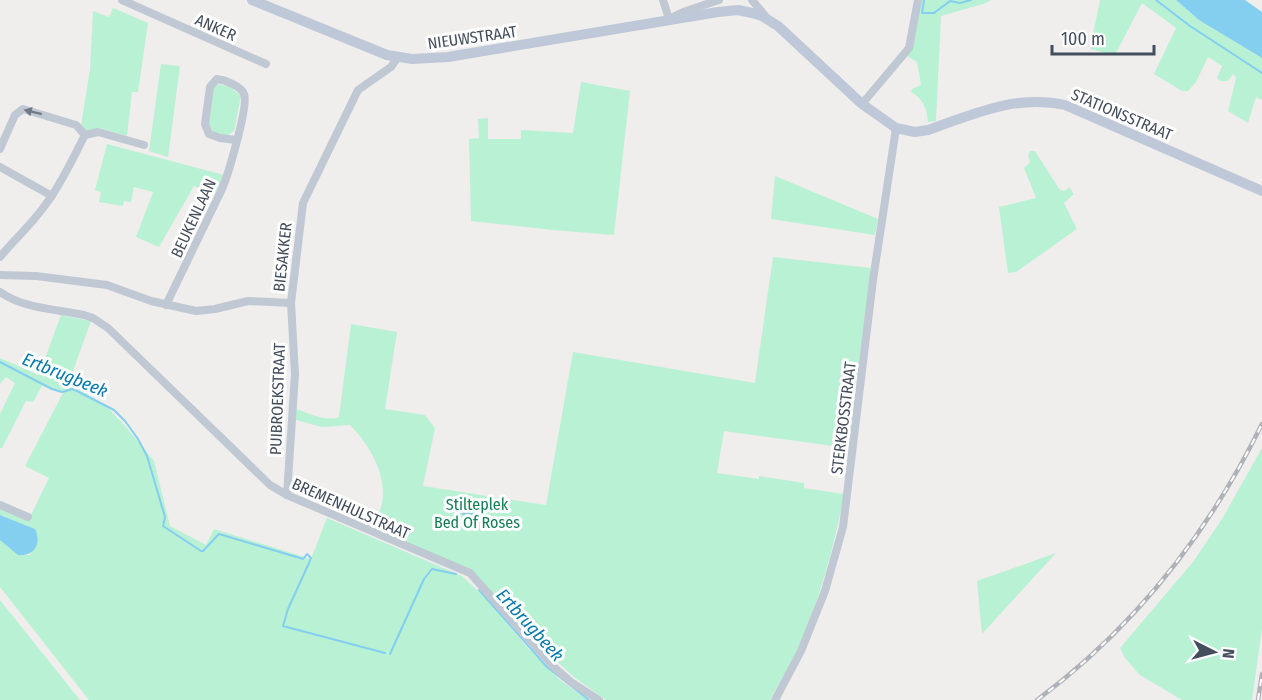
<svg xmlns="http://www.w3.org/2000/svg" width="1262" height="700" font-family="'Fira Sans Condensed',sans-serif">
<rect width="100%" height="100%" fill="#f0eded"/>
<path fill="#b9f1d4" d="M921,0H991L986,3L941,16L936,121L928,122C927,109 923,98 911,92L912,89L921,85L917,62L907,56Z
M1100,0H1176L1199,20L1262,58V100L1256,97L1248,123L1228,111L1236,78L1233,74L1228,81H1220L1217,78L1222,66L1208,57L1196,82L1188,91H1182L1154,74L1176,28L1142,3L1115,55L1090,49Z
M113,8L148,23L138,92H132L127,136L99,128L86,131L81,126L90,69L93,11L109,17Z
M161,64L180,66L168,157L149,151Z
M581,82L630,91L614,235L553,230L471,221L469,139L479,138L478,119L488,118V139H521V130L573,133Z
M219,84L230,87L241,96L234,131L227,136L213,132L208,123L212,89Z
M107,144L224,175L215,194L194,186L159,247L136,237L153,192L134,187L131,202L124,201L123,206L99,202L101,192L95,190Z
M1030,151H1035L1060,190L1065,191L1069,187L1074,194L1064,203L1077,229L1016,272L1008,273L999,207L1036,198L1024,168L1030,162L1028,155Z
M775,176L878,219L875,235L771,219Z
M773,257L871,268L848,448L724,431L717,473L759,479V476L804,483V488L844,494C835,543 822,591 803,637C794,659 781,679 770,700H606L574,677L541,647L475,574L371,527C374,521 378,516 380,510C391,480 370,445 350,425L322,427L296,420V409C308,413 326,422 339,417L351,324L397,332L385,409L425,415L435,428L423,486L546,505L573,352L755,383Z
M61,315L91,321L69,382L107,407L126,427L154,461L170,526L206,545L214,529L311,559L327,518L462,576L490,602L528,648L560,680L588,700H89L0,587V540L22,555H30L35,529L0,515V509L28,521L49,478L25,466L63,393L42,386L33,402L26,401L2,448H0V414L15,383L6,377L0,384V358L39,375Z
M1262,448V628L1252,700H1182L1140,675L1125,658L1120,648L1193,562L1222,519Z
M1056,553L982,634L977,581Z
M0,600L80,700H0Z"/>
<path fill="#84cef0" d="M1176,0H1245L1262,12V58L1199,20Z
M447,498L474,508L478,513L477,517L472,520H469L445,500Z
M0,515L35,529C42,544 34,557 18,555L0,540Z"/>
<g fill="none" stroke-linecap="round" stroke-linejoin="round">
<path stroke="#84cef0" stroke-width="2" d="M924,0L922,13H934L950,1L960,3L971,0
M1156,0L1190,26L1262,73
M0,362L52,389L62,392L73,389L114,410L125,421L138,439L147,456L165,517L163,526L201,551H203L219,534L300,558L303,559L307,554L311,558L309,563L288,609L283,626L385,653
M479,590L547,667L589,700
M390,654L424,579L432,569L456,574"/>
<path stroke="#c0c8d3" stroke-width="8" d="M122,0L266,64
M663,0L669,19L683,12L719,0
M752,0L766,17
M862,104L909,48L918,0
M0,149L15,115L23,109L76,125L85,135
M0,167L52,196
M0,257C15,239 32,224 46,204C62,183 73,158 85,135L98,132L144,145
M0,275L36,276L107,285L151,301L196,311L215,309L248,301L291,303
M0,292C24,309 56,309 84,315L93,318L108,328L270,485L287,495L470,573L556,669L571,682L599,700
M166,305L222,189C228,175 249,105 244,94C241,86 225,80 217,79L210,87L205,124L209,134L220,138L236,140
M287,495L295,374L291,303L303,203L358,90L391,67L398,57
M0,505L28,517
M775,700L801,651L825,591L843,527L873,280L896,128"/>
<path stroke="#bfc8d8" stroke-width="10" d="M252,0L387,55L412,59L448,57L718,12L738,10L752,13L762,16L778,26L862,104L896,128L915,132L928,130C973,114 1017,94 1065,105L1262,191"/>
<g stroke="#afb2b8" stroke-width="4.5">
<path id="rail" d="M1037,700C1134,628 1209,532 1262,424
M1258,700L1262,674"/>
</g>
<use href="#rail" stroke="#fff" stroke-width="2" stroke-dasharray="7" stroke-linecap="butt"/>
</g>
<defs><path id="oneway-solid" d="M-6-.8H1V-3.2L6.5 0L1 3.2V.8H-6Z" transform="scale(1.5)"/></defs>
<use fill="#707986" href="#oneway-solid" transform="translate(33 112) rotate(-166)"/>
<g text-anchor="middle" stroke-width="6" stroke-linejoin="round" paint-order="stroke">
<g font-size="16" fill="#454e5c" stroke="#fff">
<text transform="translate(216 27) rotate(24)" y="6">ANKER</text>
<text transform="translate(472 37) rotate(-8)" y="6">NIEUWSTRAAT</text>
<text transform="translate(1122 114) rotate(23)" y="6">STATIONSSTRAAT</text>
<text transform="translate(193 218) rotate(-65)" y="6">BEUKENLAAN</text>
<text transform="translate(282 257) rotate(-84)" y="6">BIESAKKER</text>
<text transform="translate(277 399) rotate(-88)" y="6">PUIBROEKSTRAAT</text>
<text transform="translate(843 418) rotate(-83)" y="6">STERKBOSSTRAAT</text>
<text transform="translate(351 508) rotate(24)" y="6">BREMENHULSTRAAT</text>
</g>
<g font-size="16" fill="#128054" stroke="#fff">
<text x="477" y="510">Stilteplek<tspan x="477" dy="18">Bed Of Roses</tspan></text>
</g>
<g font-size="18" font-style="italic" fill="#067aae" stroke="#fff">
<text transform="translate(65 375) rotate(22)" y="6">Ertbrugbeek</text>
<text transform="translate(530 625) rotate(48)" y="6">Ertbrugbeek</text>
</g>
</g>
<g transform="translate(1214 652) rotate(96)" stroke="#ffffff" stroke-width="4.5" paint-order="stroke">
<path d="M0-4.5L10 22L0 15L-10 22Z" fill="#454e5c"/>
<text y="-9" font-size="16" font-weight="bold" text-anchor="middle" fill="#454e5c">N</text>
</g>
<path d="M1052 45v9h102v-9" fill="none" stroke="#454e5c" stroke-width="3"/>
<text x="1061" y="45" font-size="18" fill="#454e5c" stroke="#ffffff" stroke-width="4.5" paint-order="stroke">100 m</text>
</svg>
